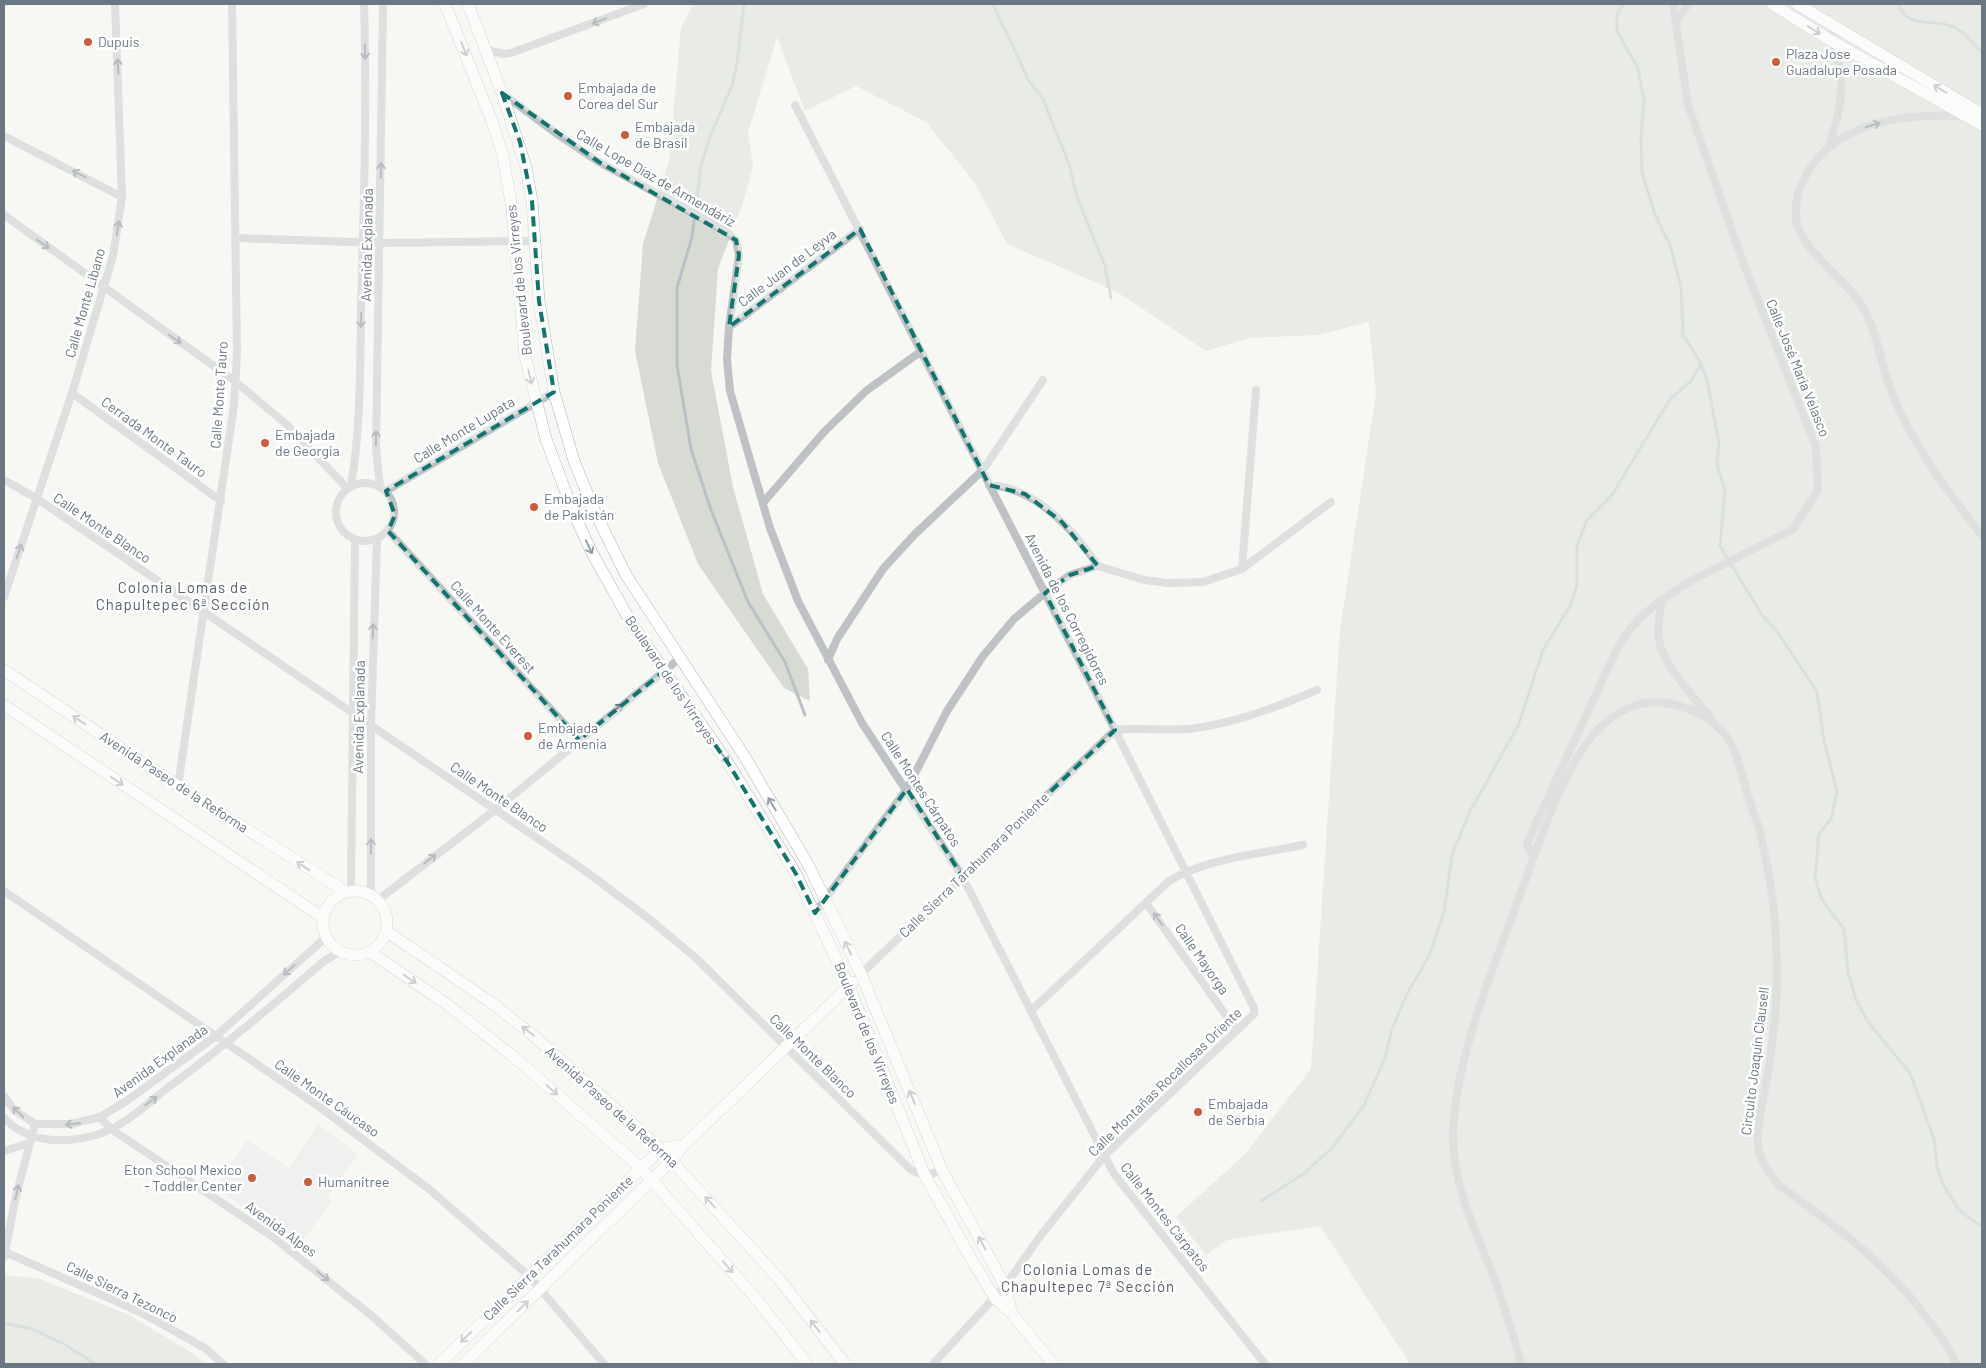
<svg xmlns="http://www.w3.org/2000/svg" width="1986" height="1368" font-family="Barlow,sans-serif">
<rect width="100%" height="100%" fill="#f7f7f4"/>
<path fill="#e7e8e7" d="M318,1124L358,1154L327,1197L332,1201L300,1245L215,1188L247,1140L289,1168Z"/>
<path fill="#d7dbd4" d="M693,4H1982V1364H1410L1320,1226L1227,1240L1206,1255L1176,1217L1245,1154L1311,1069L1340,630L1376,393L1369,322L1318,335L1249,338L1206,351L1117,292L1007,244L975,183L926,122L856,86L805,111L777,37L748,133L753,166L743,203L718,269L711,371L733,487L763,594L808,669L810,701L784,688L698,564L658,463L635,351L643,244L669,161L681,28Z
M4,1275L40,1279L129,1315L194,1354L206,1364H4Z"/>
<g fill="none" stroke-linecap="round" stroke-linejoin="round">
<path stroke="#b8c2c6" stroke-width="3" d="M744,4L737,63L732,86L709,139L701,166L692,237L677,288V365L691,449L711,510L748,602L785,662L805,715
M993,4L1029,81L1043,99L1052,122L1069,164L1077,197L1105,266L1111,298
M1623,4L1617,15V31L1638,68L1644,100L1641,138L1642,172L1654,212L1670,245L1681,286L1683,335L1701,363L1707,380L1719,443L1717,465L1725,490L1720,546L1762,615L1779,634L1817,692L1824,741L1837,791L1831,819L1819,834L1815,877L1821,898L1844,929L1848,972L1856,1000L1868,1022L1910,1073L1934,1139L1937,1166L1943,1184L1958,1209L1982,1227
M1898,4C1909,33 1937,15 1959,30C1968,35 1974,46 1982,52
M1261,1201L1302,1175L1331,1149L1364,1105L1385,1058L1392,1029L1407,994L1429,956L1444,912L1452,855L1469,813L1518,726L1543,650L1571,604L1577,585V546L1587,520L1612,495L1670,399L1691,381L1701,364
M4,1323L32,1329L64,1344L95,1364"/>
<g stroke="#b1b6ba" stroke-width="12">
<path id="secondary" d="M445,4L493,124L503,156L512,209L525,356L546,439L574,514L592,553L633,626L728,763L796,874L849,986L925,1176L973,1262L995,1298L1012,1314L1053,1364
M468,4L502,93L526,167L532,201L539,301L554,392L574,461L594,510L626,575L743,754L809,866L861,974L942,1170L1005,1286L1012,1314
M1772,4L1830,40L1982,125
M1797,4L1982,114
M4,670L178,786L345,891
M4,705L322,917
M323 923a32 32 0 1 1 64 0a32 32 0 1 1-64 0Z
M386,931L492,1003L535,1037L661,1149L779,1279L845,1364
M370,952L445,1003L514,1057L641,1168L757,1300L807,1364
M439,1364L661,1149L684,1145
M463,1364L672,1160L684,1145L853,982"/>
</g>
<path stroke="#bec2c5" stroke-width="8" d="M1673,4L1688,105L1743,262L1816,447L1818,490L1793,529L1689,582L1663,599C1659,614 1656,630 1660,645C1667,669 1696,700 1712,719
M1676,22L1688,4
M487,50L504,54L511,53L644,4
M502,93L557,134L599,162L725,231L736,240L739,255L729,327L727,359L730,391L770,528L798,601L862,723L962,876L1114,1174L1265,1364
M795,105L1115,730L1254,1008V1014L1105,1155L1041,1235L1005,1286L933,1364
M1962,116C1903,113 1829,122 1802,183C1796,197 1793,216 1799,230C1814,262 1850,281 1866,313C1878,336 1882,370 1893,396C1914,447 1948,492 1982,536
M4,136L122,197
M1829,145C1842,107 1848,77 1830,40L1833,27
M4,215L236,382L286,424L347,488
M236,238L380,243L535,241
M729,327L860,229
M72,393L221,501
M4,480L36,498L584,870L648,918L696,958L911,1170L925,1176L942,1170
M336 512a29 29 0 1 1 58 0a29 29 0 1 1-58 0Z
M989,485C1036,488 1073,529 1098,566
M351,486C361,427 360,367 361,308C364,206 367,105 364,4
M380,486L376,447L383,4
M386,491L554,392
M763,503L824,432L866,391L920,352
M388,531L579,740
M1242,569L1256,390
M4,597L72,393L113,256L122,197L115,4
M828,660L837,639L883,569L914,535L983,470L1043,380
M178,786L234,405L237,354L232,4
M1534,857L1527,845L1533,830L1615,653C1629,628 1640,616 1663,599
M351,890L355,540
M4,891L321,1108L429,1189L529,1276L604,1364
M371,894V725L377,539
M378,900L495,810L679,659
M1146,903L1237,1031
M815,913L907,789L947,711L983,656L1014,619L1045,593L1070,575L1098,566L1144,580L1168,583L1203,582L1242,569L1331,502
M861,974L1115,730C1142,727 1169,732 1196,728C1238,722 1278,707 1317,690
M1032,1010L1169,881C1208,858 1259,854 1303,845
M4,1096L14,1110L35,1124H71L100,1117L125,1102L216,1036L325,938
M100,1117L111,1129L273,1237L372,1316L425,1364
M4,1118C28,1143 64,1144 96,1135C123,1127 145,1106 166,1089C221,1049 272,1006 323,962L339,952
M4,1151L29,1143
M5,1252L140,1312L205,1348L223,1364
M4,1257L16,1196L35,1124
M1521,1364C1513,1335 1505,1306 1494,1278C1476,1232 1453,1187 1453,1136C1454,1061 1494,966 1520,895C1538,845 1560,777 1592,736C1605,721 1621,709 1640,704C1668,697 1709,712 1726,736C1738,753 1742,776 1748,796C1752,809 1757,821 1760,833C1774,888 1779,950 1776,1006C1774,1034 1770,1062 1765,1090C1762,1106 1757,1124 1758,1141C1758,1159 1768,1172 1780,1186C1838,1228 1887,1263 1930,1322C1940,1336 1950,1348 1956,1364"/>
<use href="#secondary" stroke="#fff" stroke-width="11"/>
</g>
<defs><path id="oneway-shaft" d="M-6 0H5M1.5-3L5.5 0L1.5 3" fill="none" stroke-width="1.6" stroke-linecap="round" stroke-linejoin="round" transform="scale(1.25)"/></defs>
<g stroke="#697782">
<use href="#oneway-shaft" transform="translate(599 21) rotate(159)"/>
<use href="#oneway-shaft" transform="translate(365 52) rotate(89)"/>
<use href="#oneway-shaft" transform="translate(118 66) rotate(-93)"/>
<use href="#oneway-shaft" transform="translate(1873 125) rotate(-18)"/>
<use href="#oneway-shaft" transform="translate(381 170) rotate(-89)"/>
<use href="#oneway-shaft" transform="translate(79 174) rotate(-153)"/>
<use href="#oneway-shaft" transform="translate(118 228) rotate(-81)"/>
<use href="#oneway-shaft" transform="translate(43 244) rotate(36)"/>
<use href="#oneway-shaft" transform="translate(361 320) rotate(92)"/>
<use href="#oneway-shaft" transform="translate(175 339) rotate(35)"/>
<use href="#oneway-shaft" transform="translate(376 438) rotate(-89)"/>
<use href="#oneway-shaft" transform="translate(19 551) rotate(-72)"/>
<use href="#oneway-shaft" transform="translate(373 631) rotate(-88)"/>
<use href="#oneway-shaft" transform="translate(617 709) rotate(-39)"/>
<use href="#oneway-shaft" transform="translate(371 846) rotate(-90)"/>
<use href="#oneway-shaft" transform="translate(430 859) rotate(-38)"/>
<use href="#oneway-shaft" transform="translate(1158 919) rotate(-125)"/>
<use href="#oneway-shaft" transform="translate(289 970) rotate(138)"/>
<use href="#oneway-shaft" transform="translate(151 1101) rotate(-37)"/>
<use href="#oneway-shaft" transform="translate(18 1112) rotate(-136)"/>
<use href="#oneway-shaft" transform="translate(73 1124) rotate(173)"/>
<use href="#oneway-shaft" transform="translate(17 1192) rotate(-77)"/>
<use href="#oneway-shaft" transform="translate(323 1276) rotate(39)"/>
</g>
<g stroke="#96a0a8">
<use href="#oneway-shaft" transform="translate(1814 30) rotate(32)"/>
<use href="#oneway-shaft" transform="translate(464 49) rotate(69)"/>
<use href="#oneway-shaft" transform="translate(1940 89) rotate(-150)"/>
<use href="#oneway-shaft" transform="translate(530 377) rotate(77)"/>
<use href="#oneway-shaft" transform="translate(589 547) rotate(65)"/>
<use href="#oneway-shaft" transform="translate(79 720) rotate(-147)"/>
<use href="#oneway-shaft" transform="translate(724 757) rotate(55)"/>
<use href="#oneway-shaft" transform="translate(117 781) rotate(34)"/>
<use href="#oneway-shaft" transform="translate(772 804) rotate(-121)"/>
<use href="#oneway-shaft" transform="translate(303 866) rotate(-147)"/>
<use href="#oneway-shaft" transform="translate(848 948) rotate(-115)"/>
<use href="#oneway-shaft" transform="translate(410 979) rotate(34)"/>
<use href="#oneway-shaft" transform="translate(528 1031) rotate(-142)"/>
<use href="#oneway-shaft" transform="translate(552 1090) rotate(41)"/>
<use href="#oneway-shaft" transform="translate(912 1097) rotate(-112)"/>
<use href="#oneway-shaft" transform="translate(710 1202) rotate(-132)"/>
<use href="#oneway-shaft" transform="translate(982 1243) rotate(-119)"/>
<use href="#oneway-shaft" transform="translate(728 1267) rotate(48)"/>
<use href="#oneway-shaft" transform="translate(523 1306) rotate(-44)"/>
<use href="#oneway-shaft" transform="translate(815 1326) rotate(-128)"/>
<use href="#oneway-shaft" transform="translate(466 1337) rotate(136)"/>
</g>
<path d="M0 0H1986V1368H0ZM502,93L599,162L736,240L739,255L729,327L860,229L989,485L1025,494L1062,522L1098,566L1070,575L1045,593L1115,730L962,876L907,789L815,913L796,874L728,763L663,672L579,740L388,531L395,515L386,491L554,392L539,301L532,201L520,142Z" fill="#f7f7f4" fill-opacity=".55" fill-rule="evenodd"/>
<path fill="none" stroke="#0f766e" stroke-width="4" stroke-dasharray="10 6" stroke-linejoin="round" d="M502,93L599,162L736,240L739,255L729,327L860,229L989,485L1025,494L1062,522L1098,566L1070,575L1045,593L1115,730L962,876L907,789L815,913L796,874L728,763L663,672L579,740L388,531L395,515L386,491L554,392L539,301L532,201L520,142Z"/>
<g fill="#d05b3b" stroke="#fff" stroke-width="2">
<circle cx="88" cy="42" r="5"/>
<circle cx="1776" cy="62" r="5"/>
<circle cx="568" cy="96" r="5"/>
<circle cx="625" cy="135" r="5"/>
<circle cx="265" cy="443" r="5"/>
<circle cx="534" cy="507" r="5"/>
<circle cx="528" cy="736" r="5"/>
<circle cx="1198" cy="1112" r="5"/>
<circle cx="252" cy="1178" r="5"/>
<circle cx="308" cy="1182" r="5"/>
</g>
<g text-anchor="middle" stroke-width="5" stroke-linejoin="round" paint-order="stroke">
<g font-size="14" fill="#697782" stroke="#fff" text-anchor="start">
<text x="98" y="47">Dupuis</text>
<text x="1786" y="59">Plaza Jose<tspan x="1786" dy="16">Guadalupe Posada</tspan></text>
<text x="578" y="93">Embajada de<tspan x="578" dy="16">Corea del Sur</tspan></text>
<text x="635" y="132">Embajada<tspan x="635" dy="16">de Brasil</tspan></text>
<text x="275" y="440">Embajada<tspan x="275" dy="16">de Georgia</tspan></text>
<text x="544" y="504">Embajada<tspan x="544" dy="16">de Pakistán</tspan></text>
<text x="538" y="733">Embajada<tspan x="538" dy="16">de Armenia</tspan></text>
<text x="1208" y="1109">Embajada<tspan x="1208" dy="16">de Serbia</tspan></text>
<text x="242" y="1175" text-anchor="end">Eton School Mexico<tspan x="242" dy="16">- Toddler Center</tspan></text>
<text x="318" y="1187">Humanitree</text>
</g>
<g font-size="14" fill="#697782" stroke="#fff">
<text transform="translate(656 178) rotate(30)" y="5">Calle Lope Díaz de Armendáriz</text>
<text transform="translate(367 245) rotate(-89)" y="5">Avenida Explanada</text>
<text transform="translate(787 268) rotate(-37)" y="5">Calle Juan de Leyva</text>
<text transform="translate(519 280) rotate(-96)" y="5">Boulevard de los Virreyes</text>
<text transform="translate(85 303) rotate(-74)" y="5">Calle Monte Líbano</text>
<text transform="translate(1798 368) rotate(68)" y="5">Calle José María Velasco</text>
<text transform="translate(219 395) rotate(-86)" y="5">Calle Monte Tauro</text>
<text transform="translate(464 430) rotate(-31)" y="5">Calle Monte Lupata</text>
<text transform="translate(154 437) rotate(36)" y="5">Cerrada Monte Tauro</text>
<text transform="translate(102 528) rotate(34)" y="5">Calle Monte Blanco</text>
<text transform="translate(1067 609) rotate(63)" y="5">Avenida de los Corregidores</text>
<text transform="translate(493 627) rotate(48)" y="5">Calle Monte Everest</text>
<text transform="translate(671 680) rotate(56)" y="5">Boulevard de los Virreyes</text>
<text transform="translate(359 717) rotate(-89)" y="5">Avenida Explanada</text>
<text transform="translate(174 782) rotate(33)" y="5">Avenida Paseo de la Reforma</text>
<text transform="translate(921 789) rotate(57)" y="5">Calle Montes Cárpatos</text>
<text transform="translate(499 797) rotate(34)" y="5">Calle Monte Blanco</text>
<text transform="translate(974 865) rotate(-44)" y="5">Calle Sierra Tarahumara Poniente</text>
<text transform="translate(1202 959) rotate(55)" y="5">Calle Mayorga</text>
<text transform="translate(867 1033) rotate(68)" y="5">Boulevard de los Virreyes</text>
<text transform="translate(813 1056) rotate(44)" y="5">Calle Monte Blanco</text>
<text transform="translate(160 1061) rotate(-36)" y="5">Avenida Explanada</text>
<text transform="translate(1755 1061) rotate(-83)" y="5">Circuito Joaquín Clausell</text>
<text transform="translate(1165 1082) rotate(-44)" y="5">Calle Montañas Rocallosas Oriente</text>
<text transform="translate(327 1098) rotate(35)" y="5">Calle Monte Cáucaso</text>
<text transform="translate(612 1107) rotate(42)" y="5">Avenida Paseo de la Reforma</text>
<text transform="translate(1165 1217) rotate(52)" y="5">Calle Montes Cárpatos</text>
<text transform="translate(281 1229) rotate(36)" y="5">Avenida Alpes</text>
<text transform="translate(558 1248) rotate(-44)" y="5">Calle Sierra Tarahumara Poniente</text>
<text transform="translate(122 1292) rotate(26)" y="5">Calle Sierra Tezonco</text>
</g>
<g font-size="15" letter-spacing="1" fill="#566068" stroke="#fff">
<text x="183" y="593">Colonia Lomas de<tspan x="183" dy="17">Chapultepec 6ª Sección</tspan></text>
<text x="1088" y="1275">Colonia Lomas de<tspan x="1088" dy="17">Chapultepec 7ª Sección</tspan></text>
</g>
</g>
<rect width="1986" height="1368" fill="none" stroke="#697782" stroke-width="10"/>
</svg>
